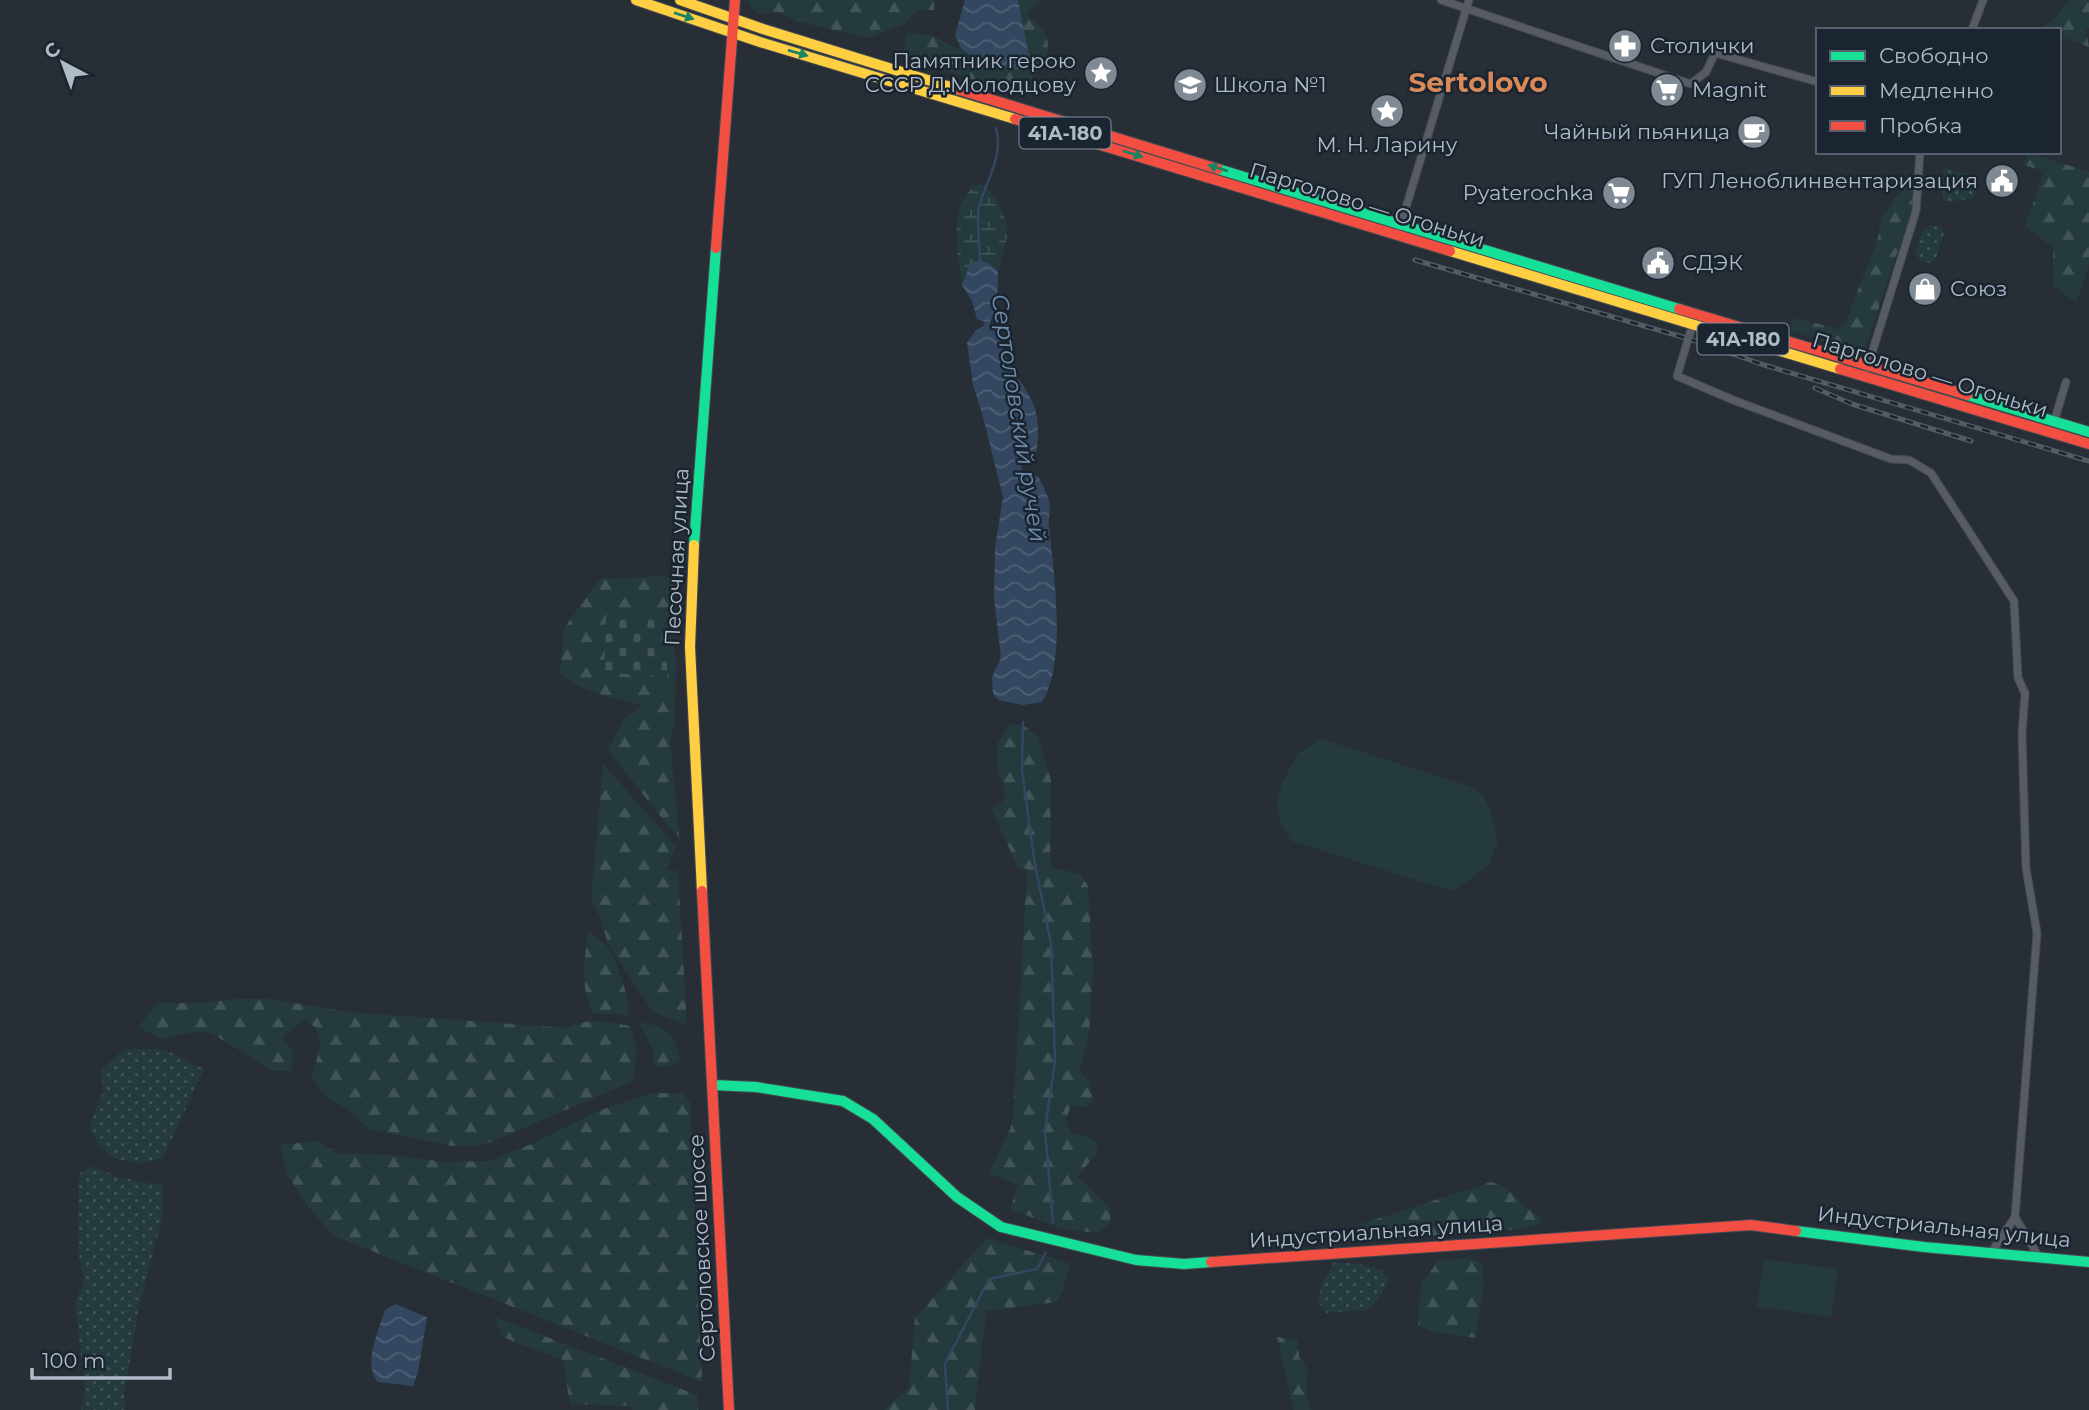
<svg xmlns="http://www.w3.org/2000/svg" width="2089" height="1410" font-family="Montserrat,sans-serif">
<defs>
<pattern id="grass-dots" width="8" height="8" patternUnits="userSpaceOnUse" patternTransform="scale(1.75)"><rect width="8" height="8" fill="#243a3c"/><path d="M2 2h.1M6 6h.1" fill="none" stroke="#415557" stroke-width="1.8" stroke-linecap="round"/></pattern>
<pattern id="forest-firs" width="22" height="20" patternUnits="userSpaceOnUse" patternTransform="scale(1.75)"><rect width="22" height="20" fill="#243a3c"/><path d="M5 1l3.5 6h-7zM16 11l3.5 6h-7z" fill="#415557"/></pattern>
<pattern id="wetland-marsh" width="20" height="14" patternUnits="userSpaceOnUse" patternTransform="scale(1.75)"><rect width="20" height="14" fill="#243a3c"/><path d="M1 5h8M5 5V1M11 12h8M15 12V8" fill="none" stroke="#415557"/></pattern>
<pattern id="cemetery-stones" width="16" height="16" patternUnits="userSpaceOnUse" patternTransform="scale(1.75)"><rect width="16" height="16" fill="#243a3c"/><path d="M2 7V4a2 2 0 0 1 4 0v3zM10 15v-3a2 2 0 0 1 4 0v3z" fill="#415557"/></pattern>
<pattern id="water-waves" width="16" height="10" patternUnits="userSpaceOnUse" patternTransform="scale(1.75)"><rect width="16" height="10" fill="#334860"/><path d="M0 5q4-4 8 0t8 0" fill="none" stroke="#4e6075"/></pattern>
</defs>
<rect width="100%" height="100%" fill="#272e36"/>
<path fill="url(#grass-dots)" d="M1944,167L1951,171L1980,177L1973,198L1949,202L1943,200Z
M1930,225L1942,228L1944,233L1936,259L1930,263L1920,260L1915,254L1922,231Z
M124,1049H163L204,1069L163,1158L141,1164L117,1159L101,1149L89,1128L103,1092L101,1070Z
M91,1166L118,1177L163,1186L162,1218L139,1306L124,1396L126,1410H81L85,1391L75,1302L84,1281L78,1250L79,1174Z
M1334,1262C1351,1264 1383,1262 1389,1280L1378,1300L1368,1310L1327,1313L1318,1303L1321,1286Z"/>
<path fill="url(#forest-firs)" d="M748,0H934L935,1L934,10H917L905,24L868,38L800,22L776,12L760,14L752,9Z
M1018,0H1043L1027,12L1030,19C1066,39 1041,77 1015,93L903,57L906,35L911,32L935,37L969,54L1017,70L1025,66L1030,60Z
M2069,0H2089V28L2086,29L2089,47L2059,36V30L2040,29L2053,20Z
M2028,152L2089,172V264L2076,303L2053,285V247L2025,226L2044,171L2024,165Z
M1907,182L1914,184L1915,199L1864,352L1860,355L1850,353L1849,349L1790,331L1794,318L1836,328L1844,325L1877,242L1881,218Z
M665,576L674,579L671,640L676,656L675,722L670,741L680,841L608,750L624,719L643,705C614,698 581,693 560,673L564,628L600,579Z
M1010,724L1023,725L1038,737L1051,780L1050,862L1054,868L1080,874L1088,886L1093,968L1089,1035L1079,1070L1090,1082L1093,1101L1086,1107L1071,1106L1066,1119L1071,1133L1084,1135L1096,1142L1098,1152L1077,1177L1111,1208L1110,1223L1097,1233L1063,1229L1010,1209L1018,1185L989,1173L1010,1129L1013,1117L1027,869L1018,868L991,808L1001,803L1006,794L998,770L997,744Z
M603,764L676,846L666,870L678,871L687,1025L653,1012L608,944L600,917L591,899Z
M588,932C593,936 602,940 606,945C615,957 632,1001 628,1015L592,1013C580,983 584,963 588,932Z
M235,999H270L348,1012L567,1028C587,1017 608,1022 630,1026L637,1048L633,1081L484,1145L452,1146L369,1129L347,1109L326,1097L311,1075C319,1056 328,1031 305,1020L282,1037L293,1051L292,1071H273L211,1033L193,1032L162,1039L139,1027L156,1003H202Z
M639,1022C668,1027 673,1032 681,1061L670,1066L656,1067L653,1061V1050Z
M651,1093H682L690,1102L702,1382L334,1236L308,1207L287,1174L280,1145L318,1141L338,1153L389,1155L446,1162L488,1161L534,1143L598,1111Z
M1491,1182C1516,1188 1518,1208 1541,1216L1540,1224L1521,1229L1356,1241L1358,1225Z
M987,1238L1071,1264L1058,1302L986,1311L975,1410H884L909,1388L915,1318Z
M1469,1258L1482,1263L1484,1282L1476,1338L1434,1332L1418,1325L1421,1284L1439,1260Z
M495,1317L697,1395L698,1410H632L631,1406L570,1404L563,1360L502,1337Z
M1277,1337L1298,1340L1299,1357L1308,1369L1306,1394L1311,1410H1294Z"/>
<path fill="url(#wetland-marsh)" d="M980,183C994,192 1007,214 1007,232C1007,244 1001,259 998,271L989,264H970L962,285C958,253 946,201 980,183Z"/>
<path fill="url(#cemetery-stones)" d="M606,614L667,616V678L604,672Z"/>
<path fill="#243a3c" d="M1322,739L1469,786L1482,794L1490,809L1498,841L1489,865L1455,890L1438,887L1291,841L1282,827L1276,802L1283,781L1298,753Z
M1764,1259L1838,1269L1831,1317L1757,1307Z"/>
<path fill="url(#water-waves)" d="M965,0H1018L1030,60L1025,66L1017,70L969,54L962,50L955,35Z
M979,260L989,264L998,271L997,313L990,321L991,326L1000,329C1000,360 1018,373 1031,399C1040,415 1039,442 1035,459L1023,462L1021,467L1024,474L1038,476C1042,484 1047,493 1049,501C1051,509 1048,519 1049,528C1054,574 1067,662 1042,702L1023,705L999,700L993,694L992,677L1001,658L994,597L995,548L1003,497L983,417L973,385L967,343L976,330L984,326L985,322L977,319L972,301L962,285L970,264Z
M395,1304L427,1317L418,1372L413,1386L378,1382C362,1364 379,1330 385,1310Z"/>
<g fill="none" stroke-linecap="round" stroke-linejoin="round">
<path stroke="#334860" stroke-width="2.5" d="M980,261C980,245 976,223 979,207C986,180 1004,157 996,128
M1023,722L1022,770L1034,859L1051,944L1055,1061L1045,1130L1053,1223
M948,1410L945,1364L989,1279L1037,1269L1046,1252"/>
<g stroke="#454a51" stroke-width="9">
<path id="street" d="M1441,0L1691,84L1706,72L1715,53L1818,82
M1972,30L1983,0
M1400,227L1469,0
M1693,323L1677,376L1733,400L1891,459L1909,460L1931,473L2014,601L2018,678L2025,693L2022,734L2026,868L2037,933L2015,1217L1991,1253
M1867,369L1916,211L1920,152
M2054,422L2066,382
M2015,1217L2039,1257"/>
</g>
<g stroke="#454a51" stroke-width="12">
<path id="fast" d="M1218,169L1679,309
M1967,395L2089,432
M694,545L716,248
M713,1085L756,1087L843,1101L873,1119L957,1197L1001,1227L1136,1260L1184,1264L1211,1262
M1796,1231L1924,1247L2089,1262"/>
</g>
<g stroke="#454a51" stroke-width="12">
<path id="slow" d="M636,0L760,42L1015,119
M680,0L763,29L960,90
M1450,251L1840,369
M694,545L690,647L702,891"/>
</g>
<g stroke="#454a51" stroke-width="12">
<path id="jam" d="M960,90L1218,169
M1015,119L1450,251
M716,248L735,0
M1679,309L1967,395
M1840,369L2089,444
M702,891L729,1410
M1211,1262L1751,1225L1796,1231"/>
</g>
<use href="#street" stroke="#575c64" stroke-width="7"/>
<use href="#fast" stroke="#16e098" stroke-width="10"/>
<use href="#slow" stroke="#ffcf43" stroke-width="10"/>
<use href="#jam" stroke="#f24e42" stroke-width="10"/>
<g stroke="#565b62" stroke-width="5">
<path id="rail" d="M1415,260L1693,340L1764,365L2089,461
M1815,388L1852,404L1971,441"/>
</g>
<use href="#rail" stroke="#1a2531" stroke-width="2.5" stroke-dasharray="8" stroke-linecap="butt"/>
</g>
<defs><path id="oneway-solid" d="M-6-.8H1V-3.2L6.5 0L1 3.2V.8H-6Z" transform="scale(1.75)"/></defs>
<g fill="#188264">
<use href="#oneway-solid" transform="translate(684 16) rotate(18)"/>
<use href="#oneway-solid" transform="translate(798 53) rotate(16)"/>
<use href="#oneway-solid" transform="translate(1133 154) rotate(17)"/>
<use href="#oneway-solid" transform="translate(1218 168) rotate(-163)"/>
</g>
<defs>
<g id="pharmacy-disc" transform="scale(1.75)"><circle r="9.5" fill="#808a95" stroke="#1a2531"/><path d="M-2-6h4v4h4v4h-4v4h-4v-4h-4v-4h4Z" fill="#fff"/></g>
<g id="sight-disc" transform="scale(1.75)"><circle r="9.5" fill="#808a95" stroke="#1a2531"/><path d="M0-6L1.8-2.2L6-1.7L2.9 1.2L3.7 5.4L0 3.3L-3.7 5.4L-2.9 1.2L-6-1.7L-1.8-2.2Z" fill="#fff"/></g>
<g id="school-disc" transform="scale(1.75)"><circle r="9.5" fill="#808a95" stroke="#1a2531"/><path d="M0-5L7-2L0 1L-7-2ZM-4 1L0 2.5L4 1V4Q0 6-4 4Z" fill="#fff"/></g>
<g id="supermarket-disc" transform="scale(1.75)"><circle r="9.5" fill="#808a95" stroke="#1a2531"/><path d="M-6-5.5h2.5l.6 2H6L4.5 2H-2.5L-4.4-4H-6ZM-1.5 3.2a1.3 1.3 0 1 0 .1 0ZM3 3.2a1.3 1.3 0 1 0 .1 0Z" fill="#fff"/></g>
<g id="cafe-disc" transform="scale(1.75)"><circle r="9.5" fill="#808a95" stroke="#1a2531"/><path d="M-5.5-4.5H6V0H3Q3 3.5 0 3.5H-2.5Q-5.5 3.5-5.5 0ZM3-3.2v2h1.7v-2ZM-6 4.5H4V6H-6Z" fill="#fff"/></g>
<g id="civic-disc" transform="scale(1.75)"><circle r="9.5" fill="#808a95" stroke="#1a2531"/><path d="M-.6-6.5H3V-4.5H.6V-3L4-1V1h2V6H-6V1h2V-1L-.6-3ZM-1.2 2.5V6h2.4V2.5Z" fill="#fff"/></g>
<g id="shop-disc" transform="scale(1.75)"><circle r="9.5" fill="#808a95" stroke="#1a2531"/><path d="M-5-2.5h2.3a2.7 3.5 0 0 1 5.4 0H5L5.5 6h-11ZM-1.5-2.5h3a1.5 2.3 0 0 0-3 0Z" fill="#fff"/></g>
</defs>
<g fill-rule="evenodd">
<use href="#pharmacy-disc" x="1625" y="46"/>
<use href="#sight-disc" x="1101" y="73"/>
<use href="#school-disc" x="1190" y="85"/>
<use href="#supermarket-disc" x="1667" y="90"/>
<use href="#sight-disc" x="1387" y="111"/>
<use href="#cafe-disc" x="1754" y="132"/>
<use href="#civic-disc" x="2002" y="181"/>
<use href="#supermarket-disc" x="1619" y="193"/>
<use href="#civic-disc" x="1658" y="263"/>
<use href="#shop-disc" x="1925" y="289"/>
</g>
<g text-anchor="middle" stroke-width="5" stroke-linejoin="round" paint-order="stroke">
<g fill="#1a2531" stroke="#838e9b" stroke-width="2">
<rect x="1019.5" y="117.5" width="91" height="31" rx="5"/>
<rect x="1697.5" y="323.5" width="91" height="31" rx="5"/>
</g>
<g font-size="19" font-weight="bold" fill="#b0bbc8">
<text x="1065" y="140">41А-180</text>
<text x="1743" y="346">41А-180</text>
</g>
<g font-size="21" fill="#b0bbc8" stroke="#1a2531" text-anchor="start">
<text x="1650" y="53">Столички</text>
<text x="1076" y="68" text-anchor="end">Памятник герою<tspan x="1076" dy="24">СССР Д.Молодцову</tspan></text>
<text x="1214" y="92">Школа №1</text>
<text x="1692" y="97">Magnit</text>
<text x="1730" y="139" text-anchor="end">Чайный пьяница</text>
<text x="1387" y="152" text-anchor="middle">М. Н. Ларину</text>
<text x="1978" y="188" text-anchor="end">ГУП Леноблинвентаризация</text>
<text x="1594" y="200" text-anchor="end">Pyaterochka</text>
<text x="1682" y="270">СДЭК</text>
<text x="1950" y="296">Союз</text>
</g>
<g font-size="21" fill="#b0bbc8" stroke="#1a2531">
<text transform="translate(1367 205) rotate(17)" y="7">Парголово — Огоньки</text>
<text transform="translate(1930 375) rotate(17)" y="7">Парголово — Огоньки</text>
<text transform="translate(677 557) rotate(-87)" y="7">Песочная улица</text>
<text transform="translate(1944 1227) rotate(6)" y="7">Индустриальная улица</text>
<text transform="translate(1376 1232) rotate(-4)" y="7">Индустриальная улица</text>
<text transform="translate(702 1248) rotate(-93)" y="7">Сертоловское шоссе</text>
</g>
<g font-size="23" font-style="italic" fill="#6f8ead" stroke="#1a2531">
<text transform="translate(1019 418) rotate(81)" y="8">Сертоловский ручей</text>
</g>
<g font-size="28" font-weight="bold" fill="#da8959" stroke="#1a2531">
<text x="1478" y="92">Sertolovo</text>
</g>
</g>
<rect x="1816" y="28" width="245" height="126" fill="#1a2531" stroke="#56616d" stroke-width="2"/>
<rect x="1830" y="51" width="35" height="10" fill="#16e098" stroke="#56616d" stroke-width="2"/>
<text x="1879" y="63" font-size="21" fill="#b0bbc8">Свободно</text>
<rect x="1830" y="86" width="35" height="10" fill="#ffcf43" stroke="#56616d" stroke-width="2"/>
<text x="1879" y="98" font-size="21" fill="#b0bbc8">Медленно</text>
<rect x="1830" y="121" width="35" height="10" fill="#f24e42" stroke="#56616d" stroke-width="2"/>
<text x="1879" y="133" font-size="21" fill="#b0bbc8">Пробка</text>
<g transform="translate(63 63) rotate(319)" stroke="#1a2531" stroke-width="5" paint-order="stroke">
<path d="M0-5L12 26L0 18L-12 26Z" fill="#b0bbc8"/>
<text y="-10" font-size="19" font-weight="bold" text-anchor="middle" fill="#b0bbc8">С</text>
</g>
<path d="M32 1368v10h138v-10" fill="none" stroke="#b0bbc8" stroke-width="3.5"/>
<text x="42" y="1368" font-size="21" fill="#b0bbc8" stroke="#1a2531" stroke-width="5" paint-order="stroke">100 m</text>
</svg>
